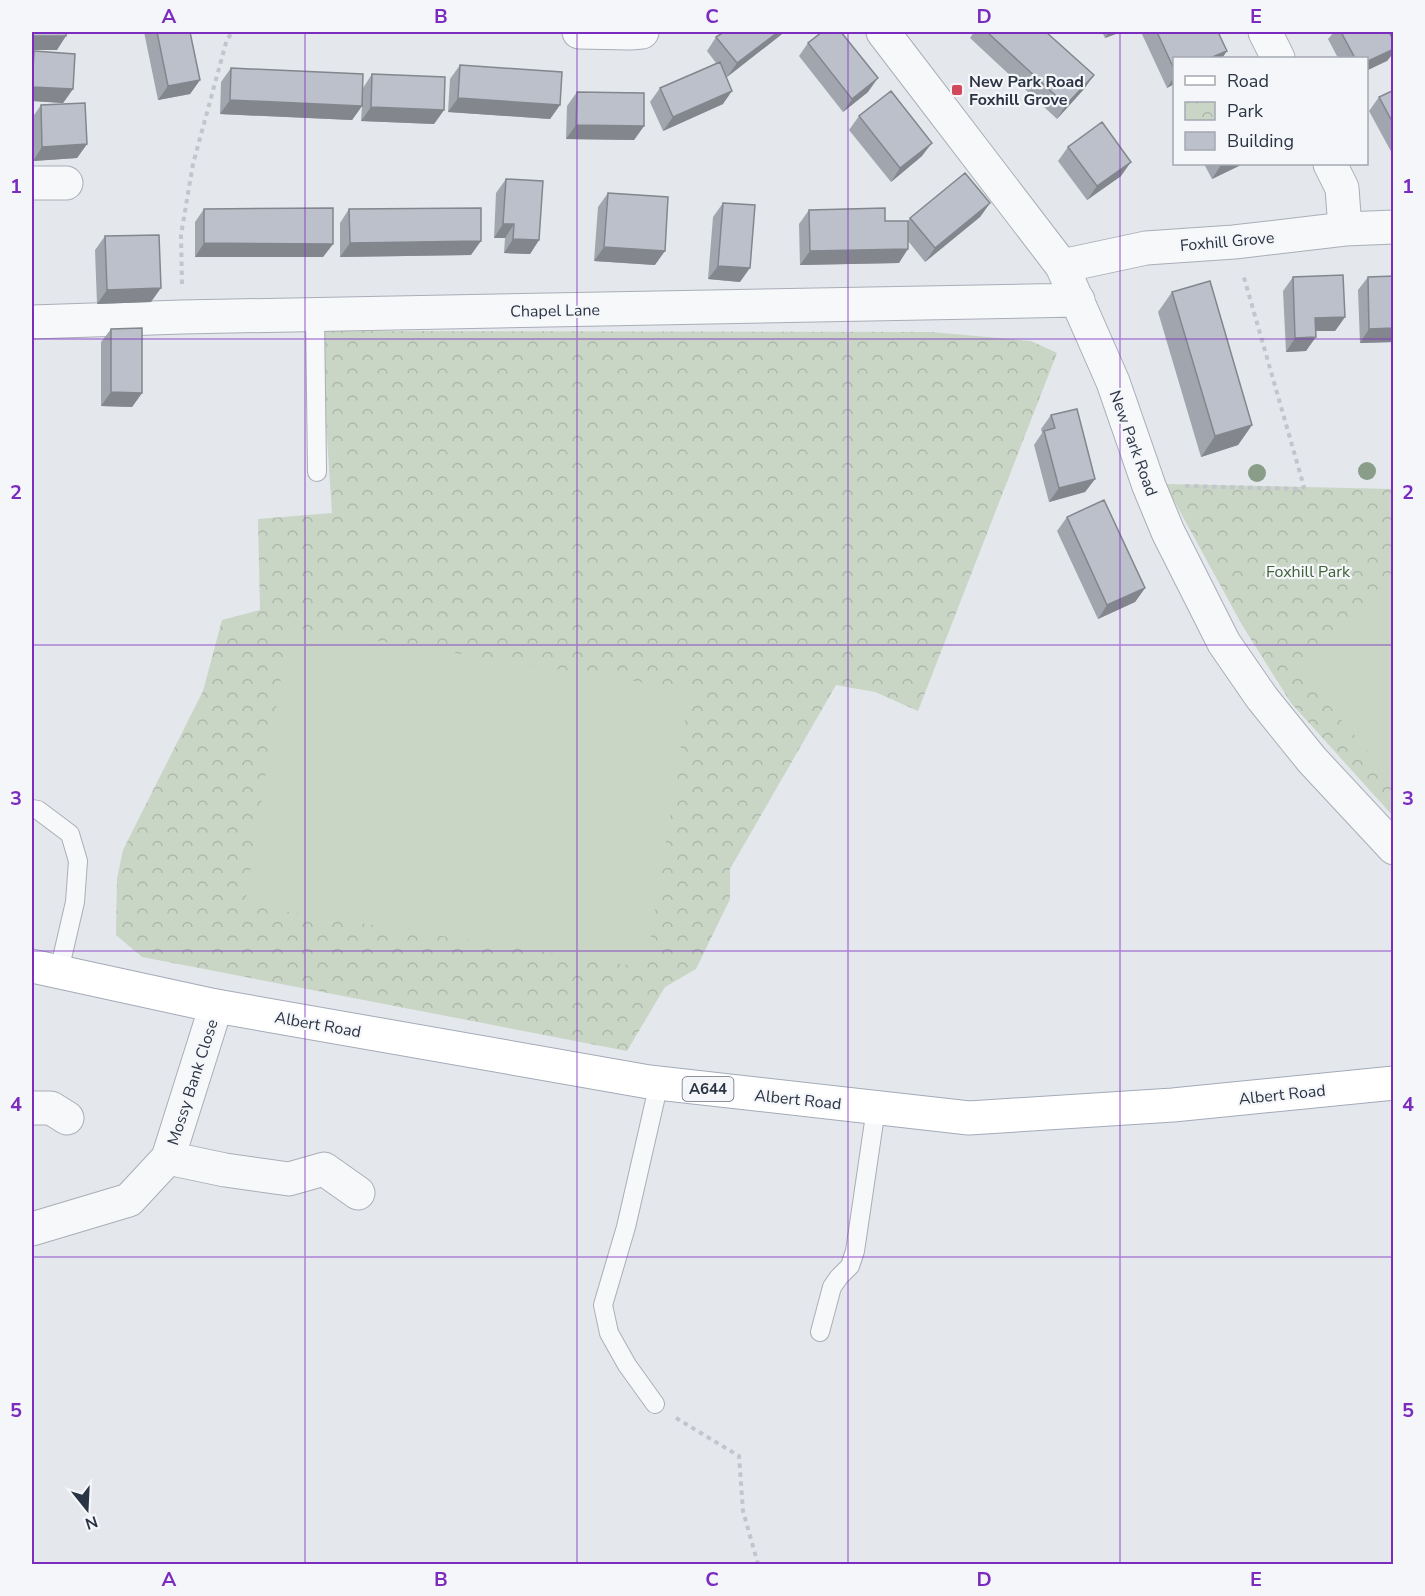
<svg xmlns="http://www.w3.org/2000/svg" width="1425" height="1596" font-family="'Nunito Sans',sans-serif">
<defs>
<pattern id="park-crowns" width="20" height="18" patternUnits="userSpaceOnUse" patternTransform="scale(1.5)"><rect width="20" height="18" fill="#c9d6c5"/><path d="M2 6a3 3 0 1 1 6 0M12 15a3 3 0 1 1 6 0" fill="none" stroke="#adb8ab"/></pattern>
</defs>
<rect width="100%" height="100%" fill="#e4e7ec"/>
<path fill="url(#park-crowns)" d="M320,331L931,332L1031,341L1057,353L918,711L875,692L836,685L730,869V899L696,969L665,987L627,1051L142,957L116,935L117,879L123,850L203,691L222,620L260,610L258,519L332,513Z
M1165,484L1393,489V816L1291,703L1242,625Z"/>
<path fill="#c9d6c5" d="M1393,582V780L1295,666Z
M289,627L690,690L646,968L245,905Z"/>
<g fill="none" stroke-linecap="round" stroke-linejoin="round">
<g stroke="#a9aeb7" stroke-width="20">
<path id="lane" d="M315,314L317,472
M32,809L38,810L70,834L78,861L75,902L59,971
M820,1332L832,1287L839,1277L850,1266L855,1251L876,1108
M655,1404L627,1365L609,1333L603,1305L626,1227L659,1083"/>
</g>
<g stroke="#a9aeb7" stroke-width="35">
<path id="street" d="M579,32L630,33L642,32
M883,32L1062,266L1113,382L1149,486L1168,532L1224,643L1262,698L1312,760L1394,848
M1265,32L1278,58
M1330,164L1342,188L1345,229
M32,183H66
M1062,266L1146,248L1234,242L1345,229L1394,227
M32,322L182,317L1078,300
M32,1108H51L67,1118
M168,1158L225,1170L289,1179L324,1169L358,1193
M32,1229L129,1200L168,1158L216,1006"/>
</g>
<g stroke="#a3abb8" stroke-width="35">
<path id="primary" d="M32,966L216,1006L649,1082L969,1118L1173,1105L1394,1083"/>
</g>
<path stroke="#c2c5cb" stroke-width="4" stroke-dasharray="4.5 4.5" stroke-linecap="butt" d="M182,284L181,235L193,164L227,39L233,32
M1185,486L1300,489L1304,487L1243,274
M676,1418L739,1456L743,1511L758,1564"/>
<use href="#lane" stroke="#f7f8fa" stroke-width="18"/>
<use href="#street" stroke="#f7f8fa" stroke-width="33"/>
<use href="#primary" stroke="#fff" stroke-width="33"/>
</g>
<g fill="#899d89">
<circle cx="1367" cy="471" r="9"/>
<circle cx="1257" cy="473" r="9"/>
</g>
<path fill="#a1a5ae" d="M144,32H190L200,80L190,94L158,100Z
M724,32H784L782,34L727,77L723,104L663,131L650,102L660,88L716,63L707,51L716,37Z
M974,32H1046L1094,75L1084,89L1057,119L970,38Z
M1102,32H1121L1105,38Z
M1141,32H1218L1227,51L1222,58H1174V84L1167,88Z
M1334,32H1389L1394,41V52L1387,61L1366,58H1338L1328,39Z
M808,43L868,92L843,112L799,56Z
M34,51L73,89L63,103L32,101V54Z
M460,65L560,105L550,119L448,112L450,79Z
M231,68L363,88L372,74L444,110L434,124L361,121L362,106L352,120L220,114L221,82Z
M1394,90V157L1369,111L1379,97Z
M577,92L644,126L634,140L566,139L567,106Z
M41,105L87,144L77,158L33,161L32,118Z
M859,116L922,156L891,182L849,130Z
M1068,147L1121,176L1087,200L1058,161Z
M1204,164H1243L1212,179Z
M506,179L539,240L530,254L504,253L505,238H494L496,193Z
M608,193L655,265L594,261L598,207Z
M723,203L740,282L708,279L713,217Z
M990,203L980,217L925,262L908,241L899,263L800,265L799,224L809,210L885,221H908L910,218Z
M204,209L333,244L323,257H195V222Z
M349,209L471,255L340,257V223Z
M105,236L151,302L97,304L95,250Z
M1293,277L1345,317L1335,331H1316L1306,351L1286,352L1283,291Z
M1368,277L1394,342L1360,343L1358,290Z
M1172,292L1252,425L1238,445L1201,457L1158,312Z
M111,329L142,393L132,407L101,406V342Z
M1051,415L1095,479L1085,492L1049,502L1034,445L1042,433L1041,429Z
M1067,517L1145,588L1135,602L1098,619L1057,531Z"/>
<path fill="#83868d" d="M778,32H784L782,34L727,77L737,63Z
M1109,32H1121L1105,38Z
M32,36H66L57,50H32Z
M1394,49V52L1387,61L1366,71V62Z
M1227,51L1222,58H1210Z
M1094,75L1084,89L1057,119L1066,105Z
M1174,77V84L1167,88Z
M878,78L868,92L843,112L852,99Z
M200,80L190,94L158,100L168,86Z
M32,87L73,89L63,103L32,101Z
M732,91L723,104L663,131L673,117Z
M458,98L560,105L550,119L448,112Z
M230,100L362,106L352,120L220,114Z
M371,107L444,110L434,124L361,121Z
M576,125L644,126L634,140L566,139Z
M932,143L922,156L891,182L900,168Z
M87,144L77,158L33,161L42,147Z
M1131,162L1121,176L1087,200L1097,186Z
M1225,164H1243L1212,179L1221,165Z
M990,203L980,217L925,262L935,248Z
M503,224H514L505,238H494Z
M513,239L539,240L530,254L504,253Z
M481,241L471,255L340,257L350,243Z
M204,243L333,244L323,257H195Z
M604,247L665,251L655,265L594,261Z
M908,249L899,263L800,265L810,251Z
M718,266L750,268L740,282L708,279Z
M161,288L151,302L97,304L107,290Z
M1345,317L1335,331H1305L1315,318Z
M1394,328V342L1360,343L1369,329Z
M1316,337L1306,351L1286,352L1295,338Z
M111,392L142,393L132,407L101,406Z
M1252,425L1238,445L1201,457L1215,436Z
M1095,479L1085,492L1049,502L1059,488Z
M1145,588L1135,602L1098,619L1107,605Z"/>
<path fill="#bbc0ca" stroke="#83868d" stroke-width="1.5" d="M32,32H66V36H32Z
M157,32H190L200,80L168,86Z
M724,32H778L737,63L716,37Z
M822,32H841L878,78L852,99L808,43Z
M987,32H1046L1094,75L1066,105Z
M1157,32H1218L1227,51L1210,58H1174V69Z
M1341,32H1389L1394,41V49L1366,62V58H1355Z
M34,51L75,54L73,89L32,87Z
M720,62L732,91L673,117L660,88Z
M460,65L562,72L560,105L458,98Z
M231,68L363,74L362,106L230,100Z
M372,74L445,77L444,110L371,107Z
M1394,90V125L1379,97Z
M891,91L932,143L900,168L859,116Z
M577,92L644,93V126L576,125Z
M85,103L87,144L42,147L41,105Z
M1102,122L1131,162L1097,186L1068,147Z
M965,173L990,203L935,248L910,218Z
M506,179L543,181L539,240L513,239L514,224H503Z
M608,193L668,197L665,251L604,247Z
M723,203L755,205L750,268L718,266Z
M333,208V244L204,243V209Z
M481,208V241L350,243L349,209Z
M885,208V221H908V249L810,251L809,210Z
M159,235L161,288L107,290L105,236Z
M1343,275L1345,317L1315,318L1316,337L1295,338L1293,277Z
M1394,276V328L1369,329L1368,277Z
M1210,281L1252,425L1215,436L1172,292Z
M142,328V393L111,392V329Z
M1077,409L1095,479L1059,488L1044,431L1055,428L1051,415Z
M1104,500L1145,588L1107,605L1067,517Z"/>
<path fill="none" stroke="#7b2cbf" stroke-width="1.5" stroke-opacity="0.55" d="M305,32V1564M577,32V1564M848,32V1564M1120,32V1564M32,339H1394M32,645H1394M32,951H1394M32,1257H1394"/>
<rect fill="#d1495b" stroke="#f4f6f9" stroke-width="2" x="951" y="84" width="12" height="12" rx="3"/>
<g text-anchor="middle" stroke-width="4.5" stroke-linejoin="round" paint-order="stroke">
<rect fill="#f4f6f9" stroke="#676e7b" stroke-width="1.5" x="682.5" y="1077" width="51" height="24" rx="4.5"/>
<g font-size="15" font-weight="bold" fill="#2b3445">
<text x="708" y="1094">A644</text>
</g>
<g font-size="16" font-weight="bold" fill="#2b3445" stroke="#f4f6f9" text-anchor="start">
<text x="969" y="87">New Park Road<tspan x="969" dy="18">Foxhill Grove</tspan></text>
</g>
<g font-size="16" fill="#2b3445" stroke="#f4f6f9">
<text transform="translate(1227 241) rotate(-5)" y="6">Foxhill Grove</text>
<text transform="translate(555 310) rotate(-1)" y="6">Chapel Lane</text>
<text transform="translate(1134 443) rotate(70)" y="6">New Park Road</text>
<text transform="translate(318 1024) rotate(10)" y="6">Albert Road</text>
<text transform="translate(192 1082) rotate(-72)" y="6">Mossy Bank Close</text>
<text transform="translate(1282 1094) rotate(-6)" y="6">Albert Road</text>
<text transform="translate(798 1099) rotate(6)" y="6">Albert Road</text>
</g>
<g font-size="16" fill="#3f6138" stroke="#f4f6f9">
<text x="1308" y="577">Foxhill Park</text>
</g>
</g>
<rect width="1425" height="1596" fill="none" stroke="#f4f6f9" stroke-width="66"/>
<rect x="1173" y="57" width="195" height="108" fill="#f4f6f9" stroke="#a4a8b1" stroke-width="1.5"/>
<rect x="1185" y="76" width="30" height="9" fill="#ffffff" stroke="#a4a8b1" stroke-width="1.5"/>
<text x="1227" y="87" font-size="18" fill="#2b3445">Road</text>
<rect x="1185" y="102" width="30" height="18" fill="url(#park-crowns)" stroke="#a4a8b1" stroke-width="1.5"/>
<text x="1227" y="117" font-size="18" fill="#2b3445">Park</text>
<rect x="1185" y="132" width="30" height="18" fill="#bbc0ca" stroke="#a4a8b1" stroke-width="1.5"/>
<text x="1227" y="147" font-size="18" fill="#2b3445">Building</text>
<g transform="translate(87 1509) rotate(162)" stroke="#f4f6f9" stroke-width="4.5" paint-order="stroke">
<path d="M0-4.5L10 22L0 15L-10 22Z" fill="#2b3445"/>
<text y="-9" font-size="16" font-weight="bold" text-anchor="middle" fill="#2b3445">N</text>
</g>
<rect x="33" y="33" width="1359" height="1530" fill="none" stroke="#7b2cbf" stroke-width="2"/>
<g font-size="20" text-anchor="middle" font-weight="bold" fill="#7b2cbf">
<text x="169" y="23">A</text>
<text x="441" y="23">B</text>
<text x="712" y="23">C</text>
<text x="984" y="23">D</text>
<text x="1256" y="23">E</text>
<text x="16" y="193">1</text>
<text x="1408" y="193">1</text>
<text x="16" y="499">2</text>
<text x="1408" y="499">2</text>
<text x="16" y="805">3</text>
<text x="1408" y="805">3</text>
<text x="16" y="1111">4</text>
<text x="1408" y="1111">4</text>
<text x="16" y="1417">5</text>
<text x="1408" y="1417">5</text>
<text x="169" y="1586">A</text>
<text x="441" y="1586">B</text>
<text x="712" y="1586">C</text>
<text x="984" y="1586">D</text>
<text x="1256" y="1586">E</text>
</g>
</svg>
